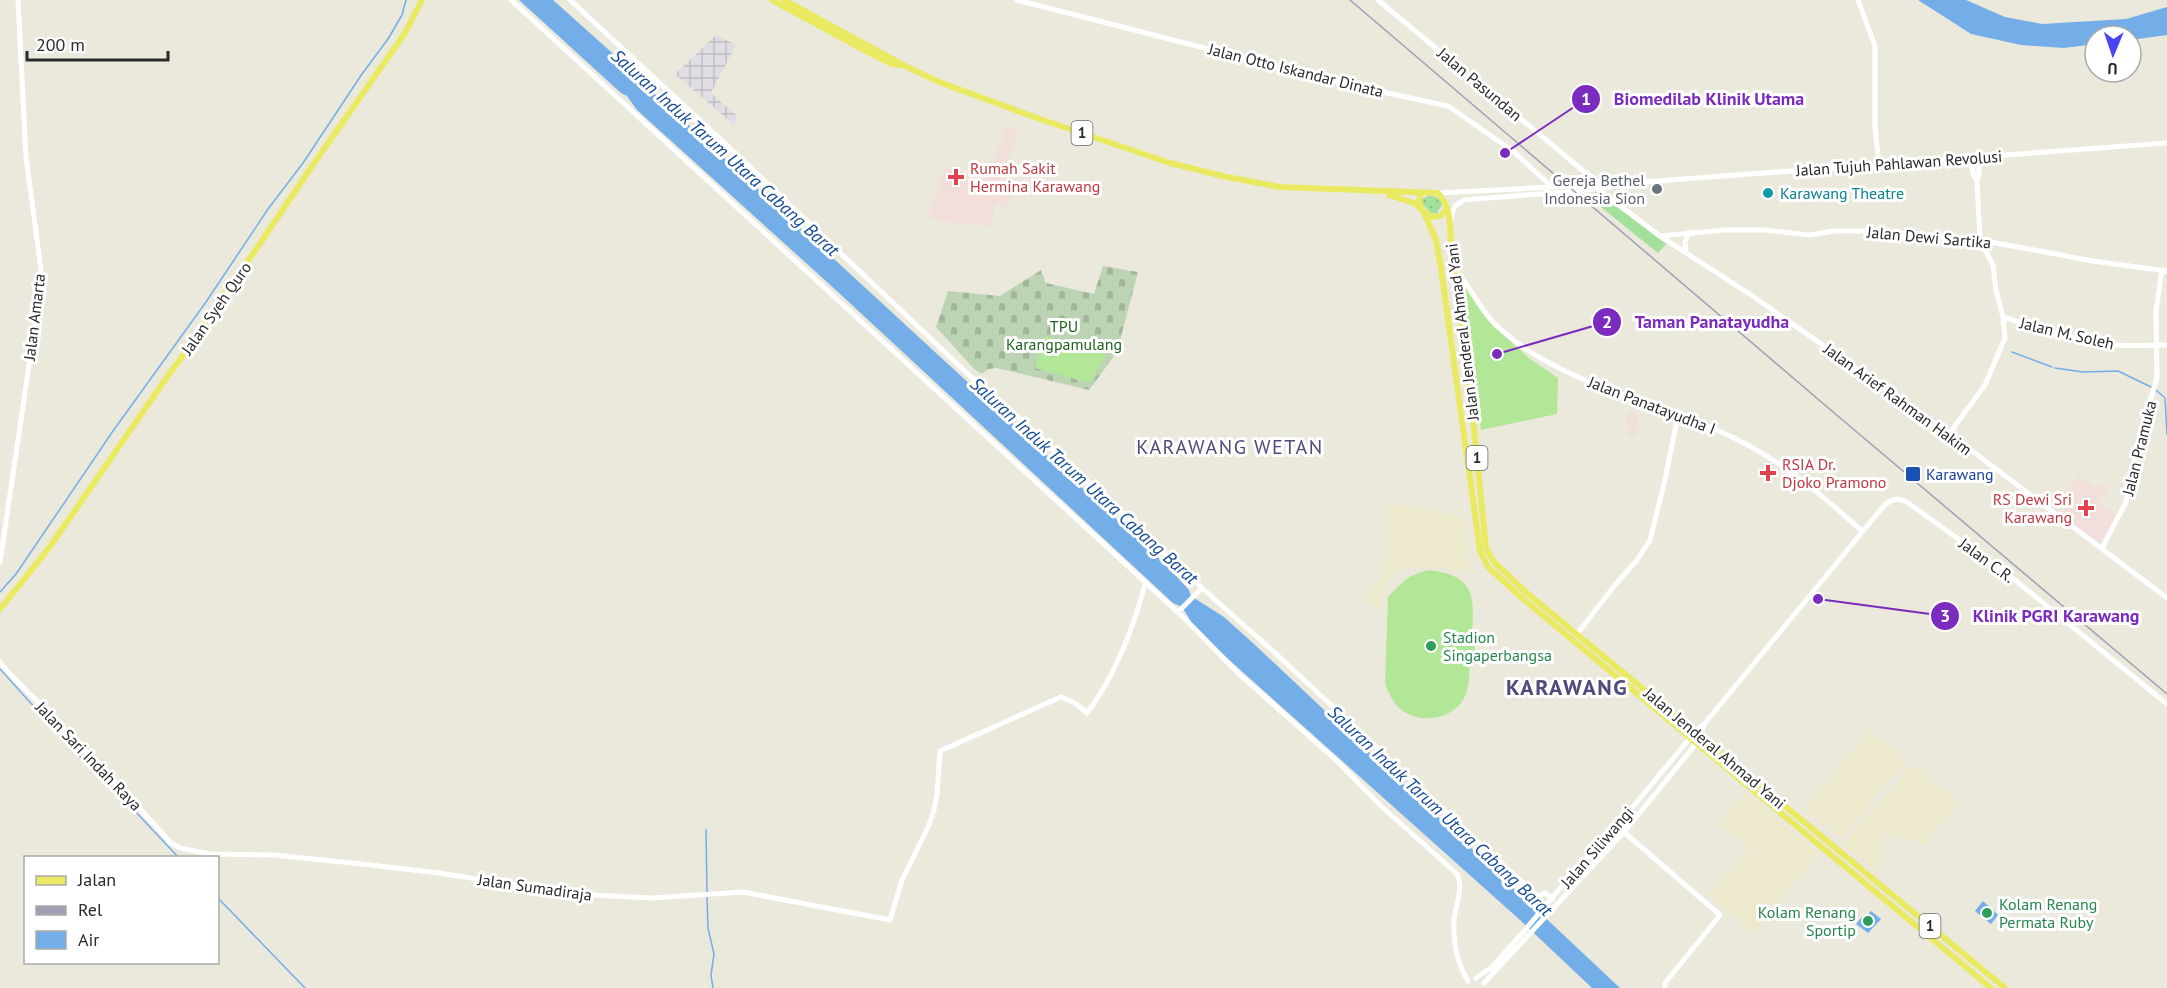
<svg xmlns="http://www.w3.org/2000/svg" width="2167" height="988" font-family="'PT Sans',sans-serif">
<defs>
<pattern id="industrial-grid" width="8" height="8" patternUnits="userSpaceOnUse" patternTransform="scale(1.5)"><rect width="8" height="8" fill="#e1dde4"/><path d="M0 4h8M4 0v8" fill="none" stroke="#c1bec4"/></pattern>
<pattern id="grass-dots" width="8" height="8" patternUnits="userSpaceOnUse" patternTransform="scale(1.5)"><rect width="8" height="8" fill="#a2e09b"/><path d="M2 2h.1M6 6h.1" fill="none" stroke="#8cc086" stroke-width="1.8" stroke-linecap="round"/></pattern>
<pattern id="cemetery-stones" width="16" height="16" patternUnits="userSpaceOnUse" patternTransform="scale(1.5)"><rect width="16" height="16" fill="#bcd4b4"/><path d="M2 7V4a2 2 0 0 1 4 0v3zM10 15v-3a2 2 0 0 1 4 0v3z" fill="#a2b69b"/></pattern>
</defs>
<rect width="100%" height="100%" fill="#ebe8dc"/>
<path fill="url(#industrial-grid)" d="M716,35L736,45L711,93L737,116L734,125L675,74Z"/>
<path fill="#ece9cc" d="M1385,503L1422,508L1464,518L1471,572L1423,566L1400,570L1389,579L1383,594L1381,607L1362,600L1371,583L1381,579L1384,573Z
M1870,730L1906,760L1840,839L1804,808Z
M1913,764L1959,801L1925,844L1883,833L1879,873L1841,846Z
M1745,793L1819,853L1792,886L1719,824Z
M1747,850L1790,886L1752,933L1709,895Z"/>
<path fill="#f2deda" d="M1007,125L1018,131L999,185L1013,191L1007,208L996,203L990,226L945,222L928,216L945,168L986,182Z
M1628,412L1639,414L1636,436L1627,435Z
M2078,476L2097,489L2101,484L2108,489L2096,502L2118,517L2099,543L2060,515L2072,498L2066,493Z"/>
<path fill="url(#grass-dots)" d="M1428,196C1435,196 1441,197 1442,205L1437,213H1431L1422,204V199Z"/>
<path fill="url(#cemetery-stones)" d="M1103,266L1138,272L1117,352L1089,390L997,368L988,369L982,374L974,369L936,327L948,291L1000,296L1041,270L1046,283L1094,294Z"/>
<path fill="#a2e09b" d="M1597,192L1666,244L1658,253L1586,195Z"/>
<path fill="#b2e797" d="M1464,282L1493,326L1529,358L1558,378L1557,414L1481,430L1459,283Z
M1044,336L1106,355L1090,383L1035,368Z
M1429,570C1473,575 1475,594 1472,633L1476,634L1474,658H1470C1469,668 1470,680 1467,690C1461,716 1428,725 1406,713C1395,707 1390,696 1385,684L1388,597C1403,582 1407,575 1429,570Z"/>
<path fill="#74aee9" d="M519,0H553L638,76L643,83L1165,564L1189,590L1191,596L1224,617L1255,645L1620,988H1592L1520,920L1217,649L1192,623L1182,607L1173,603L838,292L637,110L627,96L621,93Z
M1918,0H1966L2005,17L2042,24L2126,19L2167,7V35L2131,40V36H2095V44L2064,48L2021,45L1971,34Z
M1983,901L1998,915L1991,924L1975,911Z
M1871,911L1881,919L1868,933L1856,924L1862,917L1865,919Z"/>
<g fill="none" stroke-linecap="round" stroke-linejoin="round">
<path stroke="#74aee9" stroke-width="1.5" d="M2012,352L2052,367
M2055,368L2083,372L2118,371L2151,387
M2155,389L2165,398L2167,434
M0,592L16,574L113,431L206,302L268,209L303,163L362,74L388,39L402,15L406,0
M0,669L71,748L117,792L179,858
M706,830L707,892
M707,897L708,928L714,954L711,975L713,988
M218,898L305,988"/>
<path stroke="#fff" stroke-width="5" d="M511,0L1107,547L1184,618L1240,675L1338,762L1382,807L1456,873C1465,885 1455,907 1454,920C1453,941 1457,963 1468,981
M570,0L732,150L970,376L1016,415L1202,588L1274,652L1501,863L1538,896L1545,893L1553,899
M1017,0L1345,84L1448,106L1513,151L1552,187
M1378,0L1581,169L1602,184
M1858,0L1875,46V128L1879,164
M1970,158L1974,176L1977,180
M1622,186L1624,208
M1598,189L1660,236L1751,295L1947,432L2167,598
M1438,193L1630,183L2167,143
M1450,220L1455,206L1464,200L1578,191L1626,185
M1660,236L1725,230H1764L1809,235L1834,231H1863L1980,240L2093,261L2167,271
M1686,252L1685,242L1689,232
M1454,269C1471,286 1480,311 1498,327C1506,334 1515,341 1523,347C1580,386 1650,401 1712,428C1771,452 1815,489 1862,531
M2003,317C2037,328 2071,339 2106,344C2127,347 2147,345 2167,345
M1949,434L1985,385L2005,338L2003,317L1996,290L1993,265L1980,240L1977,180L1979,175V158
M2102,548L2126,502L2140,434L2157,378L2156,311L2162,270
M0,562L42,277L26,157L18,0
M1178,612L1202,588
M1577,634L1615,585L1637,560L1650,540L1664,484L1678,416
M0,662L8,672L101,766L171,843L180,848L210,854L274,855L362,864L439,873L572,894L652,898L743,892L890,920L902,880L929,825L934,810L937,795L940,751L1061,697L1075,703L1087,713C1114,678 1134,627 1145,584
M1624,832L1720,915L1665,983V988
M1476,978L1492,967L1525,930L1576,869L1617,826L1695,732L1705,723L1882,508C1890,499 1896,497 1907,502L2015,580L2167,704
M1484,983L1624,832L1691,750L1700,736L1704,725"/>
<path stroke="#eaea62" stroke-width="6" d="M772,0L868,52L892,64L900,65
M784,0L903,65L939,82L1037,118L1170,163L1227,177L1280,187L1438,193C1451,206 1450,226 1451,244L1471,399L1486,548L1494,562L1527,593L2005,988
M1423,193L1420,195L1419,202L1436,240L1441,268L1480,551L1488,567L1522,598L1991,988
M1389,195L1414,203L1431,217L1440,216L1447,209
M0,609L49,548L167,377L197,337L224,294L255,251L310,169L405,33L422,0"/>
<path stroke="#a19fb3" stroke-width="1.5" d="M1350,0L1826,406L2167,694"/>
</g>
<g fill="#e0444e" stroke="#fff" stroke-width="2">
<path d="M953 168h6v6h6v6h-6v6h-6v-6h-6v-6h6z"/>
<path d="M1765 464h6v6h6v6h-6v6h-6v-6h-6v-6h6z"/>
<path d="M2083 499h6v6h6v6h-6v6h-6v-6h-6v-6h6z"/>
</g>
<circle fill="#6b7280" stroke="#fff" stroke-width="2" cx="1657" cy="189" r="6"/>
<circle fill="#0f9aa8" stroke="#fff" stroke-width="2" cx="1768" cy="193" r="6"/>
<rect fill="#1a4fb4" stroke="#fff" stroke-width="2" x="1905" y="466" width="16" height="16" rx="3"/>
<g fill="#2e9e5b" stroke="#fff" stroke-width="2">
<circle cx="1431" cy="646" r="6"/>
<circle cx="1987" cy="913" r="6"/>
<circle cx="1868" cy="921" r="6"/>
</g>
<g text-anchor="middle" stroke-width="6" stroke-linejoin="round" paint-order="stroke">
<g fill="#fff" stroke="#6a6a6a" stroke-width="1.5">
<rect x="1071.5" y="121" width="21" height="24" rx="4.5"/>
<rect x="1466.5" y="446" width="21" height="24" rx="4.5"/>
<rect x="1919.5" y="914" width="21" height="24" rx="4.5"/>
</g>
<g font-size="15" font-weight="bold" fill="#2a2a2a">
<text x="1082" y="138">1</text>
<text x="1477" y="463">1</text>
<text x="1930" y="931">1</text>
</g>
<g font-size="16" fill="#2a2a2a" stroke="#fff">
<text transform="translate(1296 70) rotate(14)" y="6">Jalan Otto Iskandar Dinata</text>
<text transform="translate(1480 84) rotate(40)" y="6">Jalan Pasundan</text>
<text transform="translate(1899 163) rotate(-4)" y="6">Jalan Tujuh Pahlawan Revolusi</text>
<text transform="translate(1929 237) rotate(5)" y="6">Jalan Dewi Sartika</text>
<text transform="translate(216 308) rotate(-55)" y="6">Jalan Syeh Quro</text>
<text transform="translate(34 317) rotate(-83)" y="6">Jalan Amarta</text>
<text transform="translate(1462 332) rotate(-97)" y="6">Jalan Jenderal Ahmad Yani</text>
<text transform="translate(2067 333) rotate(13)" y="6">Jalan M. Soleh</text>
<text transform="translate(1898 399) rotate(36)" y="6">Jalan Arief Rahman Hakim</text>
<text transform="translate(1652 405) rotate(21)" y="6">Jalan Panatayudha I</text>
<text transform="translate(2139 448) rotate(-76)" y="6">Jalan Pramuka</text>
<text transform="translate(1987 560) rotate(36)" y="6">Jalan C.R.</text>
<text transform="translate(1715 748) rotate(40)" y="6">Jalan Jenderal Ahmad Yani</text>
<text transform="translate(89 756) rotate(46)" y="6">Jalan Sari Indah Raya</text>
<text transform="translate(1597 847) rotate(-49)" y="6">Jalan Siliwangi</text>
<text transform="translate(535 887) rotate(8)" y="6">Jalan Sumadiraja</text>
</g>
<g font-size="16" fill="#be3a42" stroke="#fff" text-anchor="start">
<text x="970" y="174">Rumah Sakit<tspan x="970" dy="18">Hermina Karawang</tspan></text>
<text x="1782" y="470">RSIA Dr.<tspan x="1782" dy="18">Djoko Pramono</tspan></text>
<text x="2072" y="505" text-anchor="end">RS Dewi Sri<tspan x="2072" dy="18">Karawang</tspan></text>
</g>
<g font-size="16" fill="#5b616d" stroke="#fff" text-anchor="end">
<text x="1645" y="186">Gereja Bethel<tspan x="1645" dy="18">Indonesia Sion</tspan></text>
</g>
<g font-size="16" fill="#0d838f" stroke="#fff" text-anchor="start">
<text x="1780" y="199">Karawang Theatre</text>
</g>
<g font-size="16" fill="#1d641f" stroke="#fff">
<text x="1064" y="332">TPU<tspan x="1064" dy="18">Karangpamulang</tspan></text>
</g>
<g font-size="16" fill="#164399" stroke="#fff" text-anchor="start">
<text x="1926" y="480">Karawang</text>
</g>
<g font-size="16" fill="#27864d" stroke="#fff" text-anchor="start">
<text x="1443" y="643">Stadion<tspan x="1443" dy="18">Singaperbangsa</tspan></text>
<text x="1999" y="910">Kolam Renang<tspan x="1999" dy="18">Permata Ruby</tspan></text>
<text x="1856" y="918" text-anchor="end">Kolam Renang<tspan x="1856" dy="18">Sportip</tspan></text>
</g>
<g font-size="18" font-style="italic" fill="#134a95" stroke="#fff">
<text transform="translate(725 153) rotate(42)" y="6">Saluran Induk Tarum Utara Cabang Barat</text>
<text transform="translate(1084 481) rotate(42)" y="6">Saluran Induk Tarum Utara Cabang Barat</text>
<text transform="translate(1440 811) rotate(43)" y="6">Saluran Induk Tarum Utara Cabang Barat</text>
</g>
<g font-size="20" letter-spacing="1.5" fill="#4f4c79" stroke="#fff">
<text x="1230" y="454">KARAWANG WETAN</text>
</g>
<g font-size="22" font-weight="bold" letter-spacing="1.5" fill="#4f4c79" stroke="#fff">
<text x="1567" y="695">KARAWANG</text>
</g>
</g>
<path fill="none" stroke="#7b2cbf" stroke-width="2" d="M1505 153L1586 99M1497 354L1607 322M1818 599L1945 616"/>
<g fill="#7b2cbf" stroke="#fff" stroke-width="2">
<circle cx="1505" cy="153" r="6"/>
<circle cx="1497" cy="354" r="6"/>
<circle cx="1818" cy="599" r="6"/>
<circle cx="1586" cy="99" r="15"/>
<circle cx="1607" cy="322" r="15"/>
<circle cx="1945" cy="616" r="15"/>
</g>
<g font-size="18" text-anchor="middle" font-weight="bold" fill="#fff">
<text x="1586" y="105">1</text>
<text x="1607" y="328">2</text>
<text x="1945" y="622">3</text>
</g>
<g font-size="18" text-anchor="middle" font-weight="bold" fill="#7b2cbf" stroke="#fff" stroke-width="6" stroke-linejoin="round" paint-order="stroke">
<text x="1709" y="105">Biomedilab Klinik Utama</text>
<text x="1712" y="328">Taman Panatayudha</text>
<text x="2056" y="622">Klinik PGRI Karawang</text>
</g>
<rect x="24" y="856" width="195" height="108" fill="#ffffff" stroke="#aaaaaa" stroke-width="1.5"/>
<rect x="36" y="876" width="30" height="9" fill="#eaea62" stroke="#aaaaaa" stroke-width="1.5"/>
<text x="78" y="886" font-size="18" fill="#2a2a2a">Jalan</text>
<rect x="36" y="906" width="30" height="9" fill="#a19fb3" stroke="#aaaaaa" stroke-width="1.5"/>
<text x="78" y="916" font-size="18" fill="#2a2a2a">Rel</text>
<rect x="36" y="931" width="30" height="18" fill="#74aee9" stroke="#aaaaaa" stroke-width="1.5"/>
<text x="78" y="946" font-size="18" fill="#2a2a2a">Air</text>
<g transform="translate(2113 54) rotate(182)"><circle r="28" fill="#ffffff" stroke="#aaaaaa" stroke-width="1.5"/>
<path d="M0-4.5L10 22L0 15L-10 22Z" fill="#4c43f2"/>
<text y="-9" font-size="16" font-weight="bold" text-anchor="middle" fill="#2a2a2a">U</text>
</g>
<path d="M27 51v9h141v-9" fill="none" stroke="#2a2a2a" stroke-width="3"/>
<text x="36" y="51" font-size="18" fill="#2a2a2a" stroke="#ffffff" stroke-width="4.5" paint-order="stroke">200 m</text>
</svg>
